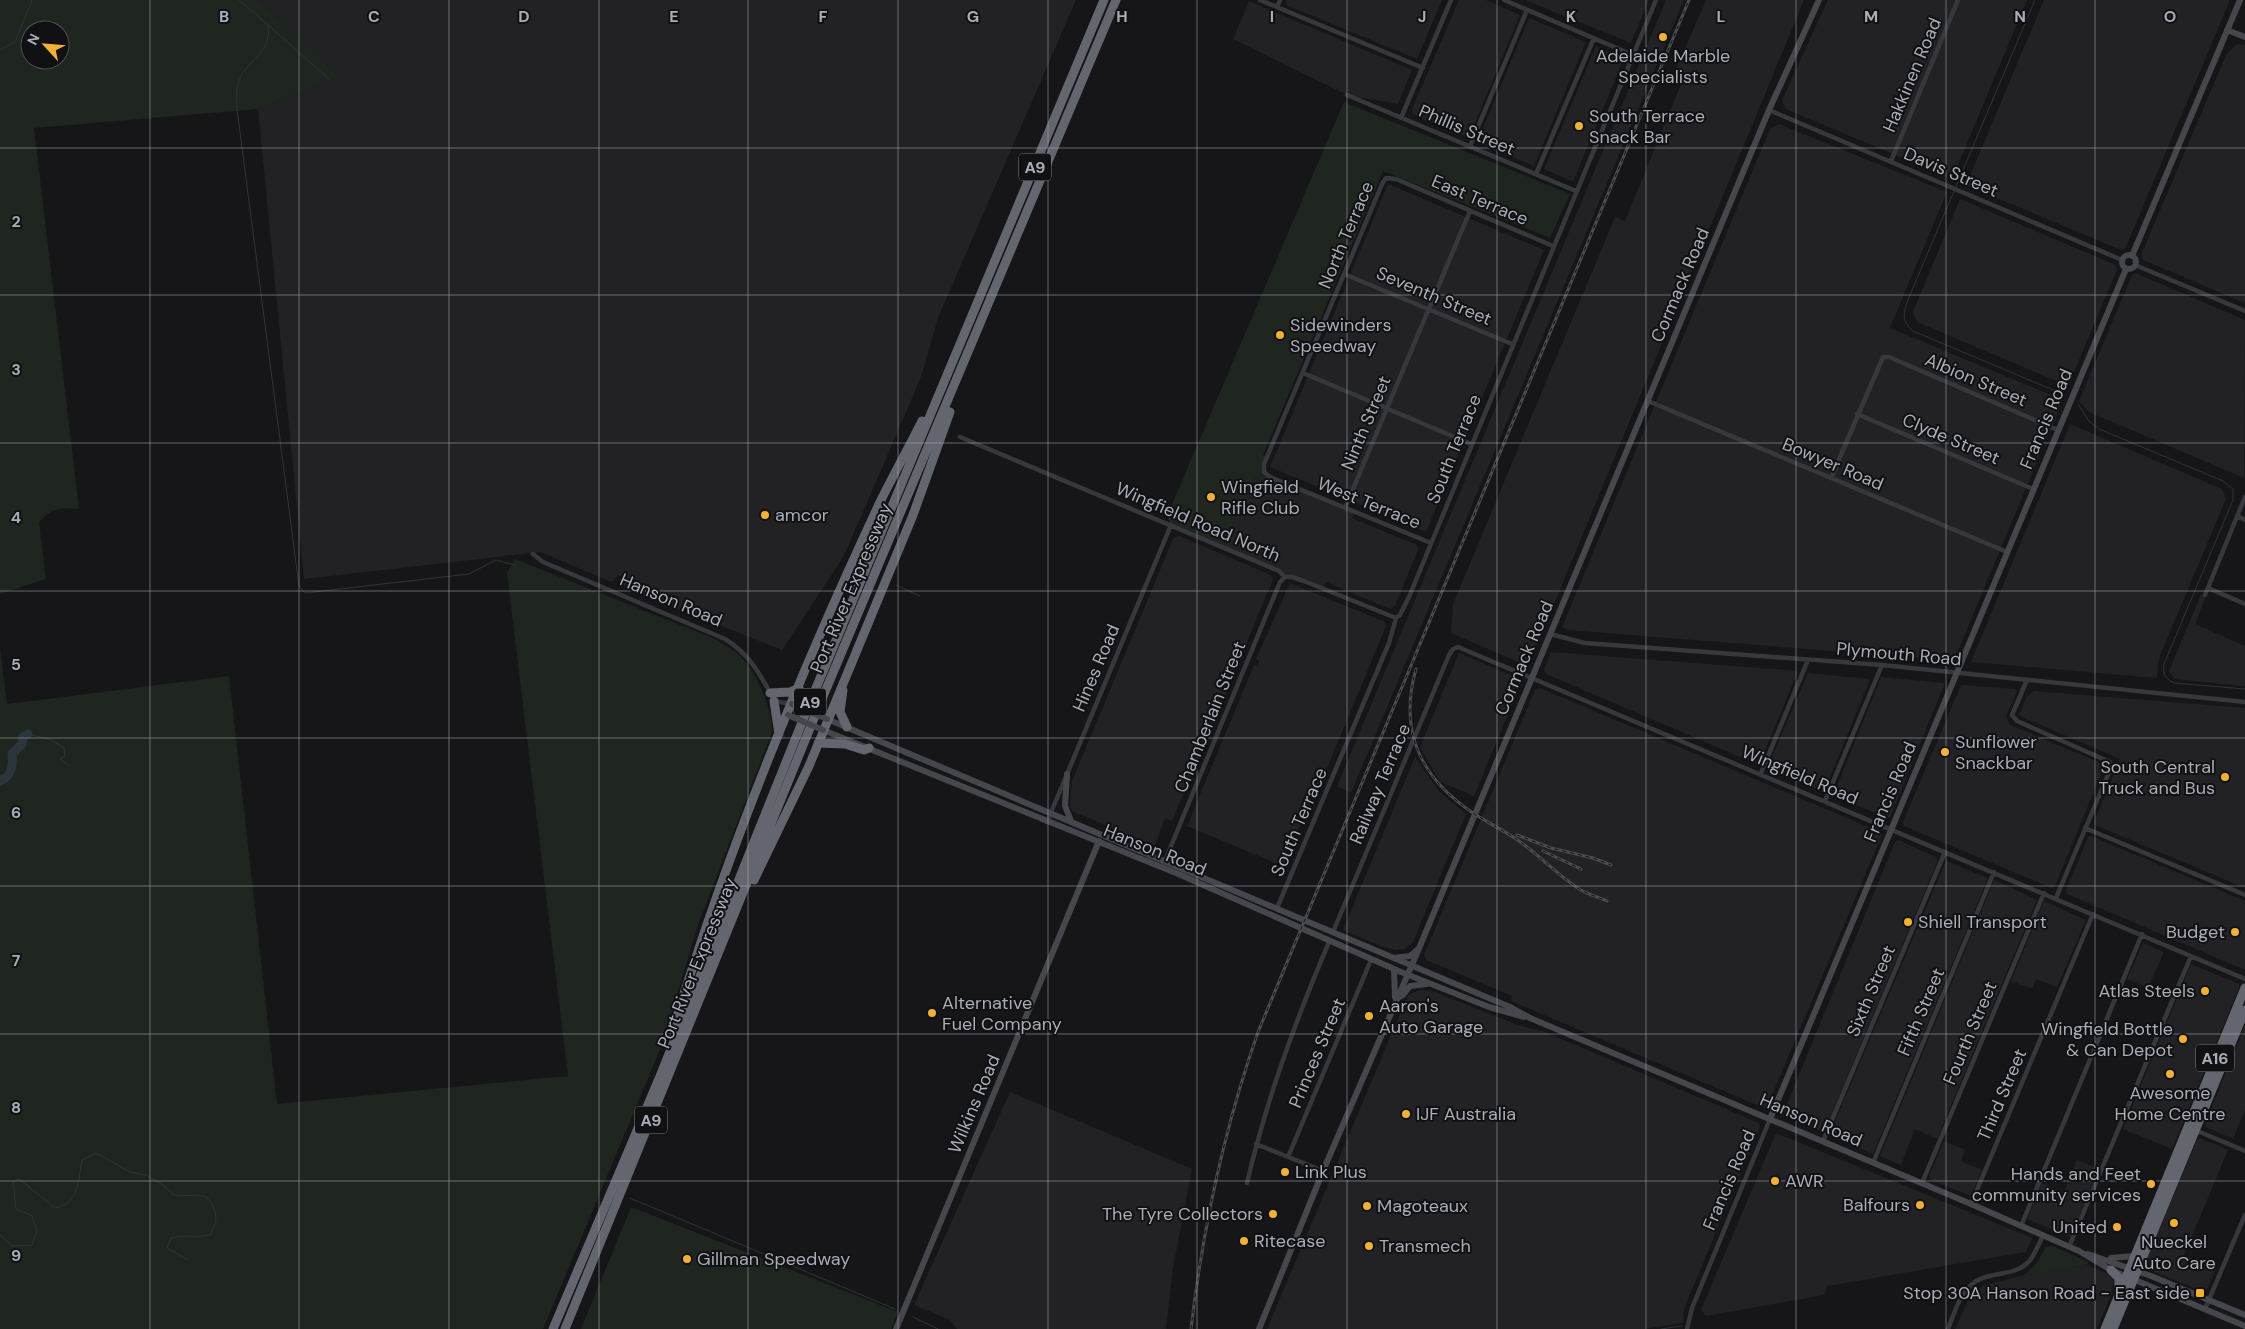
<svg xmlns="http://www.w3.org/2000/svg" width="2245" height="1329" font-family="'DM Sans',sans-serif">
<rect width="100%" height="100%" fill="#161618"/>
<path fill="#222225" d="M259,0H1076L938,318L921,377L844,556L782,650L626,588L623,584V577L618,575L612,582L540,552L304,579L258,109L338,77Z
M1287,0H1442L1417,59L1286,5Z
M1459,0H1486L1520,15L1469,138L1412,114V109Z
M1525,0H1649L1631,43Z
M1666,0H1684L1351,793L1337,786Z
M1706,0H1804L1530,662L1525,665L1451,633L1453,604L1615,217L1625,221L1681,84L1672,79Z
M1828,0H2027L1952,179L1786,109L1782,100Z
M2044,0H2230L2125,249L2121,250L1966,185Z
M1249,1L1412,70L1398,104L1347,95L1233,39Z
M1529,18L1586,42L1534,166L1480,143L1479,138Z
M2237,44L2245,45V303L2143,260L2141,255L2226,55Z
M1596,46L1624,58L1573,182L1544,169Z
M1779,124L1947,192L1890,328L2063,400L1955,658L1945,660L1568,630L1562,627L1770,129Z
M1388,184L1544,250L1426,532L1270,467Z
M1960,199L2116,265L2117,270L2068,386L1917,322L1913,312Z
M2135,273L2245,320L2244,478L2089,412L2079,401L2132,275Z
M2070,424L2222,489L2226,499L2159,658L2157,678L1971,662Z
M1264,472L1266,474L1355,512L1352,518L1417,545L1418,550L1395,606L1390,609L1326,582L1323,589L1304,581L1285,577L1279,571L1223,547L1254,478Z
M1179,536L1271,575L1273,580L1172,821L1165,818L1155,846L1072,811L1070,806L1072,781L1173,539Z
M1290,583L1385,622L1386,626L1313,802L1298,830L1285,867L1187,826L1254,665L1257,666L1259,661L1256,659Z
M2201,594L2206,596L2195,624L2245,646V686L2174,679L2169,671Z
M1551,652L1798,671L1759,765L1546,674L1544,669Z
M1459,653L1520,679L1521,683L1474,796L1440,782L1420,747Z
M1808,673L1870,679L1824,792L1771,769L1769,764Z
M1881,677L1945,683L1890,817H1886L1833,796Z
M1963,685L2015,689L2017,691L2006,716L2010,725L2103,764L2104,767L2055,886L2052,888L1904,826L1903,822L1960,687Z
M1540,688L1880,832L1882,835L1767,1107L1764,1108L1511,1001L1512,996L1426,960L1424,955L1535,690Z
M2034,691L2245,708V888L2095,825L2094,822L2120,759L2022,717L2019,715L2027,696Z
M1415,757L1439,791L1466,814L1413,942L1405,949L1396,950L1383,947L1343,930Z
M2091,836L2245,901V970L2067,894L2066,890L2088,837Z
M1898,840L1936,857L1938,860L1824,1132L1782,1116L1895,842Z
M1946,861L1988,878L1873,1154L1829,1135Z
M1994,880L2037,900L1937,1139L1915,1129L1901,1165L1880,1156Z
M2044,901L2086,920L2057,987L2036,979L2032,989L2011,981Z
M2143,943L2164,952L2148,988L2127,979Z
M2191,964L2239,984V988L2172,1149L2123,1129Z
M1420,990L1433,991L1515,1024L1545,1032L1759,1123L1760,1127L1684,1309L1683,1323L1644,1329H1267L1408,995Z
M2245,1025V1110L2233,1139L2206,1127L2205,1124Z
M1010,1092L1192,1169L1173,1268L1166,1329H957L950,1320L914,1305Z
M1776,1133L2032,1238L2026,1252L1827,1286L1824,1295L1706,1316L1701,1310Z
M2200,1138L2228,1150L2184,1255L2216,1269L2207,1290L2204,1292L2155,1272L2150,1269L2147,1259L2197,1140Z
M1944,1141L1965,1150L1961,1161L1982,1170L1971,1196L1931,1180L1929,1176Z
M2077,1160L2099,1169L2070,1237L2027,1219L2042,1183L2064,1192Z
M2087,1265L2109,1274L2114,1281L2111,1295L2097,1329H1955L1970,1296L1983,1286L2020,1276Z"/>
<path fill="#1e261f" fill-rule="evenodd" d="M0,0H259L339,77L258,109L34,128L79,509C61,507 50,508 39,523L46,579L0,594ZM30,30H60V60H30Z
M1344,102L1570,194L1550,238L1383,171L1263,455L1267,457L1264,472L1254,478L1223,547L1171,525L1167,516Z
M515,559L715,639C724,645 737,651 744,660C759,678 772,709 772,732L698,925L662,1045L543,1329H0V648L7,704L229,676L277,1104L568,1076L507,573Z
M631,1207L898,1312L891,1329H581Z
M2052,1246L2089,1262L2087,1265L2023,1276L2037,1263L2046,1247Z"/>
<g fill="none" stroke-linecap="round" stroke-linejoin="round">
<path stroke="#2c353c" stroke-width="1" d="M239,0L268,25C273,55 243,60 238,85C236,92 237,101 237,109L299,586L305,593L469,574L496,560L515,565
M2035,0L1907,302C1903,315 1902,322 1913,331L2065,395
M268,25L329,79
M0,50L15,42L32,0
M2078,404L2089,421L2099,429L2223,481L2233,489V500L2164,664C2163,674 2164,678 2174,683L2245,689
M896,585L920,596
M28,734L51,740L64,748L65,756L60,759L68,765
M630,1198L895,1309
M0,1235L13,1246L32,1245L37,1230L32,1216L16,1209L13,1182L19,1179L55,1208C79,1204 78,1181 82,1160L96,1153L130,1172L146,1175L163,1185L174,1195L205,1196C218,1208 219,1220 210,1235C196,1238 183,1234 171,1238L167,1248L188,1260
M913,1317L938,1329
M1661,1329L1682,1326"/>
<path stroke="#2c353c" stroke-width="9" d="M0,781C12,776 13,766 12,754L22,744L23,737L28,734"/>
<path stroke="#37383d" stroke-width="4.5" d="M1260,0L1423,68
M1504,0L1633,55
M1277,7L1280,0
M1347,95L1576,191
M1769,110L2122,260
M1401,118L1451,0
M1470,146L1527,10
M1891,161L1958,0
M1536,174L1594,38
M2135,265L2245,311
M1344,274L1512,344
M1303,373L1471,444
M1648,401L2007,552
M1857,414L2033,489
M960,437L1279,571L1285,577H1292L1304,581L1396,618
M1831,478L1883,357H1889L2058,430
M1345,508L1470,211
M2237,516L2245,520
M1431,543L1270,477L1264,472V464L1382,184L1386,178L1396,179L1553,246
M533,554L543,562L725,639C748,653 758,671 771,694
M2208,588L2245,604
M2205,595L2245,497
M1550,634L1585,643L1882,665L2245,702
M2027,680L2012,715L2017,721L2110,762V770L2056,898
M774,701L792,704
M1761,773L1808,660
M1825,801L1882,665
M1047,822L1171,525
M2085,828L2245,895
M1164,863L1280,582L1285,577
M1277,908L1389,643L1396,618L1400,615L1409,597L1656,0
M1333,932L1449,655L1453,649L1458,647L2245,979
M2195,1130L2245,1151
M1823,1141L1945,852
M1256,1144L1323,1171
M1288,1157L1371,960
M1873,1163L1994,872
M1247,1183C1267,1098 1295,1022 1329,942
M1922,1183L2044,893
M1971,1204L2093,914
M2021,1226L2142,934
M2069,1247L2191,956
M2205,1309L2245,1215
M1687,1329L1692,1308L1770,1119
M1948,1329C1954,1314 1959,1296 1971,1285C1988,1269 2015,1279 2030,1260C2036,1252 2039,1243 2043,1236"/>
<path stroke="#45474d" stroke-width="6" d="M2227,30L2245,37
M2122 262a7 7 0 1 1 14 0a7 7 0 1 1-14 0Z
M2132,256L2240,0
M827,719L1510,1007L1530,1018L1971,1204L2079,1251L2111,1270L2245,1326
M823,730L1176,873L1401,972L1489,1007L1524,1017
M1067,774L1065,806L1071,821
M1393,958L1410,956L1417,950
M1394,970L1395,997
M1396,999L1403,995L1410,986L1427,984
M1770,1119L2126,269
M2088,1254L2151,1276L2245,1315
M2111,1258L2134,1256
M896,1329L1099,841
M1259,1329L1323,1171L1420,946L1769,110L1819,0"/>
<path stroke="#63666e" stroke-width="9" d="M843,690L840,712L847,727
M770,693L790,692L799,688
M774,701L779,734
M818,743L845,744L864,750L869,748
M754,880L809,766L913,515L950,412
M675,1023C730,844 802,668 882,498C895,472 909,447 922,421
M2111,1270L2119,1278V1292
M553,1329L661,1074L811,700L1104,0
M565,1329L819,706L1116,0
M2105,1329L2245,988
M2113,1329L2245,1010"/>
<g stroke="#4a4c52" stroke-width="3">
<path id="rail" d="M1416,669C1398,732 1421,778 1473,813C1488,823 1505,831 1519,841C1540,856 1558,875 1579,889C1587,894 1598,897 1607,901
M1517,835L1551,848L1593,858L1611,865
M1543,851L1581,869
M1191,1329C1203,1227 1224,1129 1258,1032L1689,0"/>
</g>
<use href="#rail" stroke="#111113" stroke-width="1" stroke-dasharray="4" stroke-linecap="butt"/>
<path stroke="#45474d" stroke-width="6" d="M792,704L827,719
M788,715L823,730"/>
</g>
<path fill="none" stroke="#a8adb8" stroke-width="1" stroke-opacity="0.55" d="M150,0V1329M299,0V1329M449,0V1329M599,0V1329M748,0V1329M898,0V1329M1048,0V1329M1197,0V1329M1347,0V1329M1497,0V1329M1646,0V1329M1796,0V1329M1946,0V1329M2095,0V1329M0,148H2245M0,295H2245M0,443H2245M0,591H2245M0,738H2245M0,886H2245M0,1034H2245M0,1181H2245"/>
<g fill="#f2b134" stroke="#111113" stroke-width="2">
<circle cx="1663" cy="37" r="5"/>
<circle cx="1579" cy="126" r="5"/>
<circle cx="1280" cy="335" r="5"/>
<circle cx="1211" cy="497" r="5"/>
<circle cx="765" cy="515" r="5"/>
<circle cx="1945" cy="752" r="5"/>
<circle cx="2225" cy="777" r="5"/>
<circle cx="1908" cy="922" r="5"/>
<circle cx="2235" cy="932" r="5"/>
<circle cx="2205" cy="991" r="5"/>
<circle cx="932" cy="1013" r="5"/>
<circle cx="1369" cy="1016" r="5"/>
<circle cx="2183" cy="1039" r="5"/>
<circle cx="2170" cy="1074" r="5"/>
<circle cx="1406" cy="1114" r="5"/>
<circle cx="1285" cy="1172" r="5"/>
<circle cx="1775" cy="1181" r="5"/>
<circle cx="2151" cy="1184" r="5"/>
<circle cx="1920" cy="1205" r="5"/>
<circle cx="1367" cy="1206" r="5"/>
<circle cx="1273" cy="1214" r="5"/>
<circle cx="2174" cy="1223" r="5"/>
<circle cx="2117" cy="1227" r="5"/>
<circle cx="1244" cy="1241" r="5"/>
<circle cx="1369" cy="1246" r="5"/>
<circle cx="687" cy="1259" r="5"/>
<rect x="2195" y="1288" width="10" height="10" rx="2.5"/>
</g>
<g text-anchor="middle" stroke-width="4" stroke-linejoin="round" paint-order="stroke">
<g fill="#111113" stroke="#7b7e86" stroke-width="1">
<rect x="1019" y="153.5" width="32" height="27" rx="4"/>
<rect x="794" y="688.5" width="32" height="27" rx="4"/>
<rect x="2196" y="1044.5" width="38" height="27" rx="4"/>
<rect x="635" y="1106.5" width="32" height="27" rx="4"/>
</g>
<g font-size="16" font-weight="bold" fill="#a8adb8">
<text x="1035" y="173">A9</text>
<text x="810" y="708">A9</text>
<text x="2215" y="1064">A16</text>
<text x="651" y="1126">A9</text>
</g>
<g font-size="18" fill="#a8adb8" stroke="#111113" text-anchor="start">
<text x="1663" y="62" text-anchor="middle">Adelaide Marble<tspan x="1663" dy="21">Specialists</tspan></text>
<text x="1589" y="122">South Terrace<tspan x="1589" dy="21">Snack Bar</tspan></text>
<text x="1290" y="331">Sidewinders<tspan x="1290" dy="21">Speedway</tspan></text>
<text x="1221" y="493">Wingfield<tspan x="1221" dy="21">Rifle Club</tspan></text>
<text x="775" y="521">amcor</text>
<text x="1955" y="748">Sunflower<tspan x="1955" dy="21">Snackbar</tspan></text>
<text x="2215" y="773" text-anchor="end">South Central<tspan x="2215" dy="21">Truck and Bus</tspan></text>
<text x="1918" y="928">Shiell Transport</text>
<text x="2225" y="938" text-anchor="end">Budget</text>
<text x="2195" y="997" text-anchor="end">Atlas Steels</text>
<text x="942" y="1009">Alternative<tspan x="942" dy="21">Fuel Company</tspan></text>
<text x="1379" y="1012">Aaron's<tspan x="1379" dy="21">Auto Garage</tspan></text>
<text x="2173" y="1035" text-anchor="end">Wingfield Bottle<tspan x="2173" dy="21">&amp; Can Depot</tspan></text>
<text x="2170" y="1099" text-anchor="middle">Awesome<tspan x="2170" dy="21">Home Centre</tspan></text>
<text x="1416" y="1120">IJF Australia</text>
<text x="1295" y="1178">Link Plus</text>
<text x="2141" y="1180" text-anchor="end">Hands and Feet<tspan x="2141" dy="21">community services</tspan></text>
<text x="1785" y="1187">AWR</text>
<text x="1910" y="1211" text-anchor="end">Balfours</text>
<text x="1377" y="1212">Magoteaux</text>
<text x="1263" y="1220" text-anchor="end">The Tyre Collectors</text>
<text x="2107" y="1233" text-anchor="end">United</text>
<text x="1254" y="1247">Ritecase</text>
<text x="2174" y="1248" text-anchor="middle">Nueckel<tspan x="2174" dy="21">Auto Care</tspan></text>
<text x="1379" y="1252">Transmech</text>
<text x="697" y="1265">Gillman Speedway</text>
<text x="2190" y="1299" text-anchor="end">Stop 30A Hanson Road - East side</text>
</g>
<g font-size="18" fill="#a8adb8" stroke="#111113">
<text transform="translate(1912 75) rotate(-67)" y="6">Hakkinen Road</text>
<text transform="translate(1467 130) rotate(23)" y="6">Phillis Street</text>
<text transform="translate(1951 172) rotate(23)" y="6">Davis Street</text>
<text transform="translate(1480 200) rotate(23)" y="6">East Terrace</text>
<text transform="translate(1346 235) rotate(-67)" y="6">North Terrace</text>
<text transform="translate(1680 285) rotate(-67)" y="6">Cormack Road</text>
<text transform="translate(1434 296) rotate(23)" y="6">Seventh Street</text>
<text transform="translate(1976 380) rotate(23)" y="6">Albion Street</text>
<text transform="translate(2046 419) rotate(-67)" y="6">Francis Road</text>
<text transform="translate(1366 423) rotate(-67)" y="6">Ninth Street</text>
<text transform="translate(1951 439) rotate(23)" y="6">Clyde Street</text>
<text transform="translate(1454 449) rotate(-68)" y="6">South Terrace</text>
<text transform="translate(1833 464) rotate(23)" y="6">Bowyer Road</text>
<text transform="translate(1369 503) rotate(22)" y="6">West Terrace</text>
<text transform="translate(1198 522) rotate(23)" y="6">Wingfield Road North</text>
<text transform="translate(851 588) rotate(-67)" y="6">Port River Expressway</text>
<text transform="translate(671 600) rotate(23)" y="6">Hanson Road</text>
<text transform="translate(1899 654) rotate(5)" y="6">Plymouth Road</text>
<text transform="translate(1524 658) rotate(-67)" y="6">Cormack Road</text>
<text transform="translate(1096 668) rotate(-67)" y="6">Hines Road</text>
<text transform="translate(1210 717) rotate(-68)" y="6">Chamberlain Street</text>
<text transform="translate(1800 775) rotate(23)" y="6">Wingfield Road</text>
<text transform="translate(1380 784) rotate(-67)" y="6">Railway Terrace</text>
<text transform="translate(1890 792) rotate(-67)" y="6">Francis Road</text>
<text transform="translate(1299 822) rotate(-67)" y="6">South Terrace</text>
<text transform="translate(1155 850) rotate(22)" y="6">Hanson Road</text>
<text transform="translate(697 963) rotate(-68)" y="6">Port River Expressway</text>
<text transform="translate(1871 991) rotate(-67)" y="6">Sixth Street</text>
<text transform="translate(1921 1012) rotate(-67)" y="6">Fifth Street</text>
<text transform="translate(1970 1033) rotate(-67)" y="6">Fourth Street</text>
<text transform="translate(1317 1053) rotate(-67)" y="6">Princes Street</text>
<text transform="translate(2002 1095) rotate(-67)" y="6">Third Street</text>
<text transform="translate(974 1104) rotate(-67)" y="6">Wilkins Road</text>
<text transform="translate(1811 1120) rotate(23)" y="6">Hanson Road</text>
<text transform="translate(1729 1180) rotate(-67)" y="6">Francis Road</text>
</g>
</g>
<g font-size="16" text-anchor="middle" font-weight="bold" fill="#a8adb8" stroke="#111113" stroke-width="4" stroke-linejoin="round" paint-order="stroke">
<text x="224" y="22">B</text>
<text x="374" y="22">C</text>
<text x="524" y="22">D</text>
<text x="674" y="22">E</text>
<text x="823" y="22">F</text>
<text x="973" y="22">G</text>
<text x="1122" y="22">H</text>
<text x="1272" y="22">I</text>
<text x="1422" y="22">J</text>
<text x="1571" y="22">K</text>
<text x="1721" y="22">L</text>
<text x="1871" y="22">M</text>
<text x="2020" y="22">N</text>
<text x="2170" y="22">O</text>
<text x="16" y="227">2</text>
<text x="16" y="375">3</text>
<text x="16" y="523">4</text>
<text x="16" y="670">5</text>
<text x="16" y="818">6</text>
<text x="16" y="966">7</text>
<text x="16" y="1113">8</text>
<text x="16" y="1261">9</text>
</g>
<g transform="translate(45 45) rotate(296)"><circle r="24" fill="#111113" stroke="#4d4f55"/>
<path d="M0-4L9 19L0 12L-9 19Z" fill="#f2b134"/>
<text y="-8" font-size="14" font-weight="bold" text-anchor="middle" fill="#a8adb8">N</text>
</g>
</svg>
